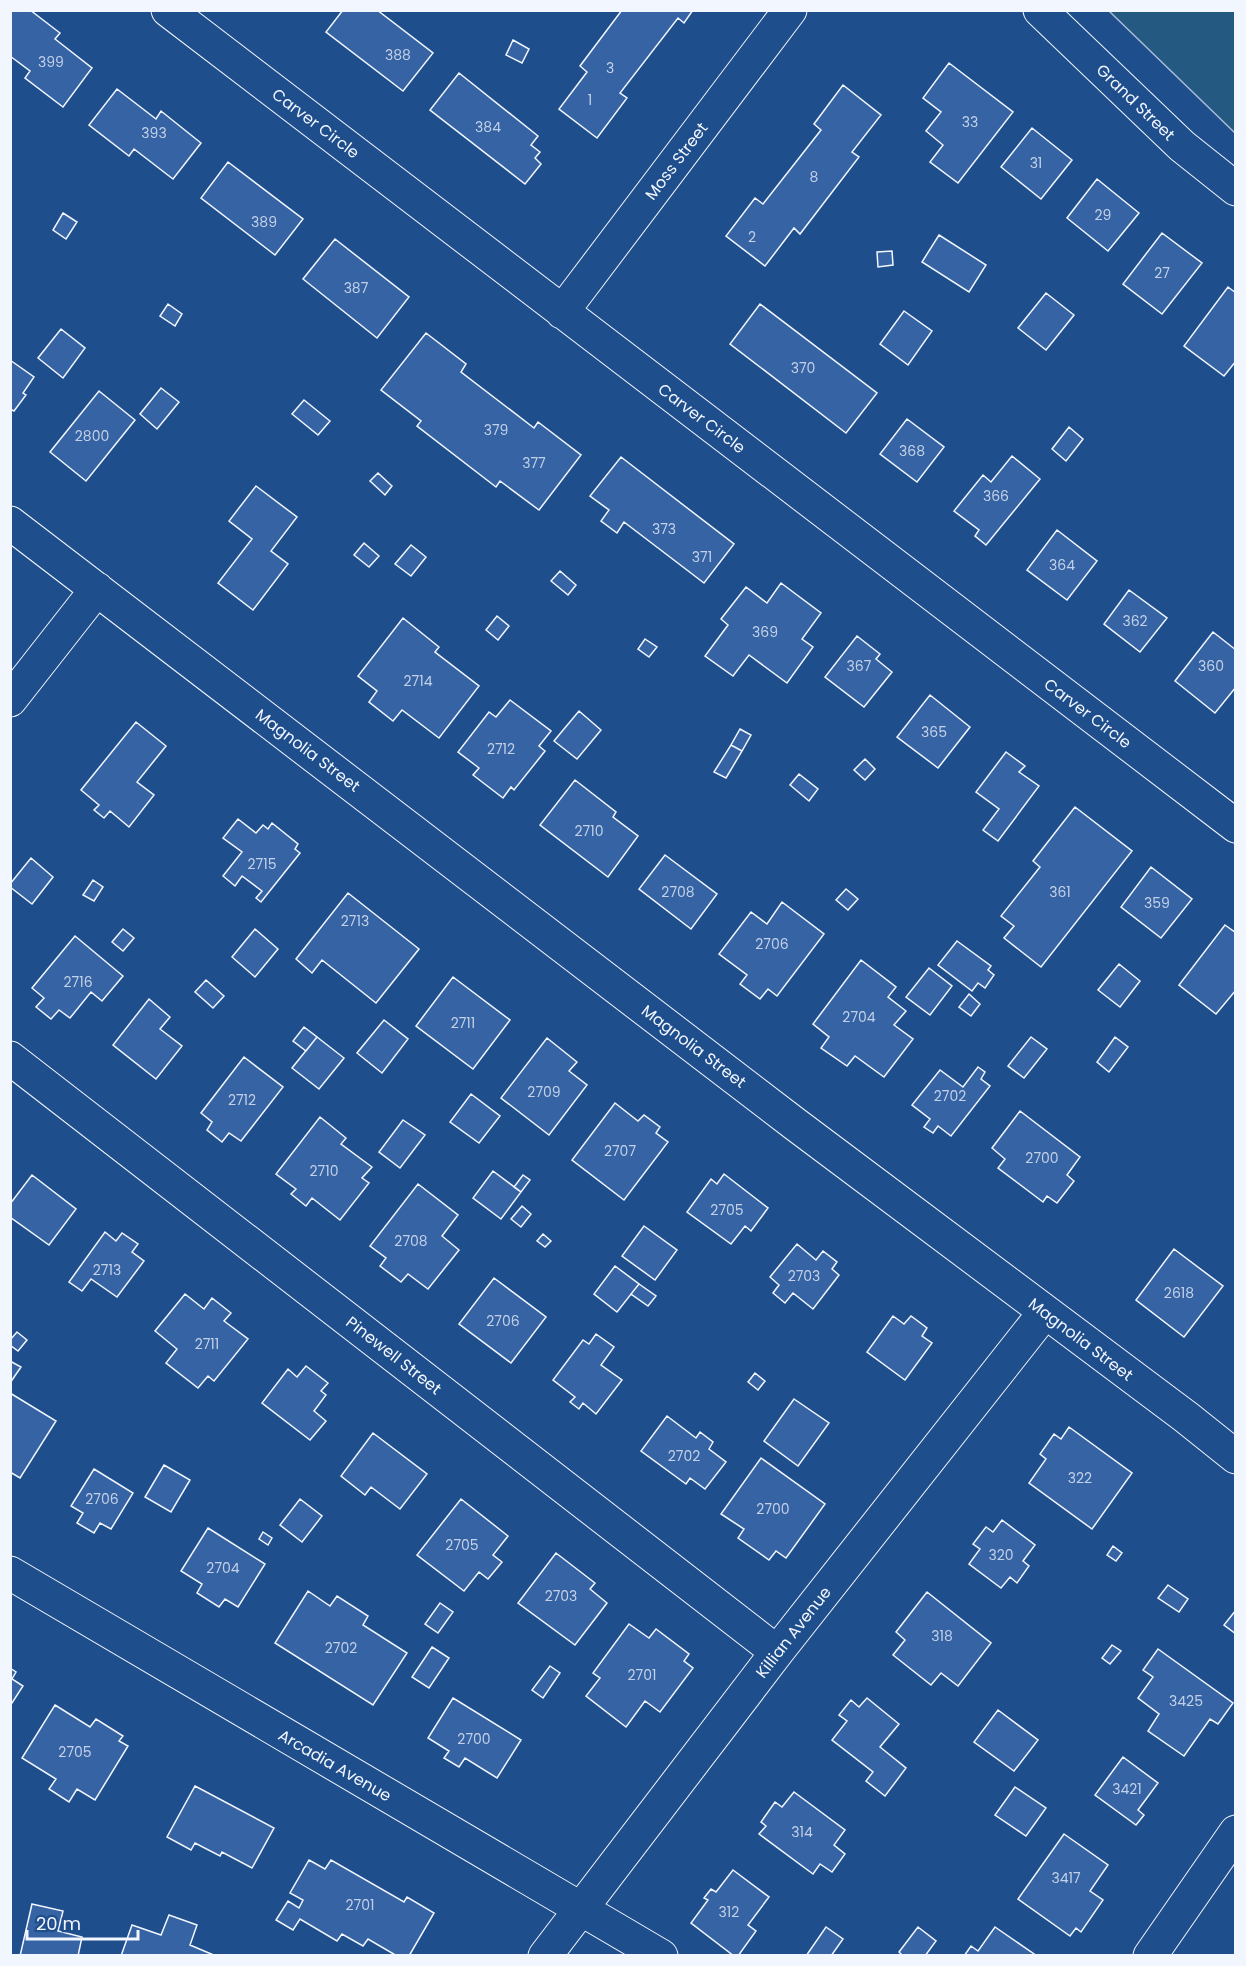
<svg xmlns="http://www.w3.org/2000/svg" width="1246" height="1966" font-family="Poppins,sans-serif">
<rect width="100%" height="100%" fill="#1f4e8c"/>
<path fill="#245a82" stroke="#a8bbd7" stroke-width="1.5" d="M1109,11H1235V133Z"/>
<path fill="#3563a3" stroke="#f2f6ff" stroke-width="1.5" d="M11,10H30L60,33L55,39L92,68L63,107L25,78L30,71L10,56Z
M343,10H377L433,53L403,91L326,32Z
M622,10H693L684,23L678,18L620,93L627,98L597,138L559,109L587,72L580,66Z
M513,40L529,49L522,63L506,55Z
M949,63L1013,112L958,183L930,162L943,145L926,131L941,112L923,98Z
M459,73L538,136L531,145L540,152L535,158L541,164L525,184L430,110Z
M843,85L881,115L852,152L859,157L800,234L794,228L765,266L726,236L755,198L763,204L821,130L814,124Z
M117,89L156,119L161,111L201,143L173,179L134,149L129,156L89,125Z
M1032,128L1072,160L1041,199L1001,167Z
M228,162L303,219L275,255L201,198Z
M1097,179L1139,213L1108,251L1067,218Z
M63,213L77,222L66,239L53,230Z
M1162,233L1202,263L1162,314L1123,284Z
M939,235L986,265L969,292L922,262Z
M335,239L409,297L377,338L303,279Z
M892,251L893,265L878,267L877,252Z
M1228,287L1236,293V361L1224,376L1184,346Z
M1046,293L1074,315L1046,350L1018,328Z
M168,304L182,314L175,326L160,316Z
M760,304L877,393L846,433L730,344Z
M904,311L932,331L908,365L880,344Z
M61,329L85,348L63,378L38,358Z
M426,333L466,364L461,372L534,428L538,422L581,455L539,510L500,481L496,487L417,426L421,421L381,390Z
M10,360L34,377L23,393L26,395L14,411L10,409Z
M161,388L179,402L157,429L140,414Z
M99,391L135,420L86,481L50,452Z
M304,400L330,421L318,435L292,414Z
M907,419L944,447L917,482L880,454Z
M1069,427L1083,439L1066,461L1052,449Z
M1012,456L1040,479L986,545L975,536L979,530L954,511L983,475L991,482Z
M621,457L734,544L704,583L624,522L617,533L601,521L609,510L590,496Z
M378,473L392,486L385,495L370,481Z
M256,486L297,517L271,551L288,564L253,610L218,583L252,539L229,521Z
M1057,530L1097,561L1067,600L1027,570Z
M364,543L379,556L369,567L354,555Z
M411,545L426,557L411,576L395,564Z
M560,571L576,585L568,595L551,581Z
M781,583L821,613L802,639L813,647L787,683L749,655L733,676L705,656L728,625L721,619L746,587L767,603Z
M1129,590L1167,618L1140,652L1104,624Z
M497,616L509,626L498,640L486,630Z
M403,618L439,647L435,652L479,686L439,738L402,710L393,721L369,702L377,691L358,676Z
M1213,632L1236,650V687L1215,713L1175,681Z
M857,636L880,654L876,659L892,672L864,707L825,677Z
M645,639L657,647L649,657L638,649Z
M930,695L970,727L938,768L897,737Z
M510,700L551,731L539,746L545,751L514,790L511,787L503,798L473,775L479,768L458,752L489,712L496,717Z
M579,711L601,730L577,759L554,741Z
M136,722L166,746L137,782L154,795L129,827L110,811L104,818L94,810L99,805L81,790Z
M740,729L751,735L742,751L731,745Z
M731,745L742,751L726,778L714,772Z
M1006,752L1025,766L1019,772L1039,786L998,841L983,830L999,809L976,792Z
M865,759L875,769L865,780L854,770Z
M799,774L818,789L809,801L790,785Z
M575,780L616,812L613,817L638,836L608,877L540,825Z
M1075,807L1132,851L1041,967L1004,938L1014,926L1001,916L1040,867L1033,861Z
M238,819L256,833L263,825L268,829L272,823L298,844L295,849L300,853L261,902L256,898L262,891L242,876L235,886L223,876L242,852L223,838Z
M665,855L717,894L691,929L639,889Z
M31,858L53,877L32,904L10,887V884Z
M1151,867L1192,899L1161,938L1121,907Z
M93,880L103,887L94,901L83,895Z
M846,889L858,899L848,910L836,900Z
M348,893L419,949L376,1003L322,960L312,973L296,959Z
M782,902L824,934L777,996L768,989L760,999L740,984L747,975L719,954L751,912L767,924Z
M1225,925L1236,933V990L1216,1014L1179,985Z
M123,929L134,938L123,951L112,942Z
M255,929L278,949L255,977L232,957Z
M75,936L123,976L102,1001L91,992L70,1018L59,1010L51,1019L36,1007L44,998L32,988Z
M957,941L991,966L988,970L994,975L985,988L978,983L972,991L938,965Z
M861,960L896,987L888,997L906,1011L894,1025L913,1039L884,1077L855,1056L847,1066L821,1048L829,1037L813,1024Z
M1119,964L1140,981L1120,1007L1098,990Z
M929,968L952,986L930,1015L906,997Z
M453,977L510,1020L473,1069L416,1026Z
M206,980L224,996L213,1008L195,992Z
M969,994L980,1004L971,1016L959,1007Z
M149,999L170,1017L160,1029L182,1046L156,1079L113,1045Z
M384,1020L408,1039L382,1073L357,1053Z
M304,1027L317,1037L306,1051L293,1041Z
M317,1037L344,1058L319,1089L292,1068Z
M1031,1037L1047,1049L1024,1078L1008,1066Z
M1115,1037L1128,1047L1109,1072L1097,1062Z
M547,1038L577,1062L569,1071L587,1085L549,1135L501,1098Z
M244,1057L283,1087L241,1141L229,1133L222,1142L207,1130L212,1122L201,1113Z
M978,1067L985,1072L981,1079L990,1086L951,1136L938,1126L933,1133L924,1127L930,1119L912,1105L940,1070L963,1087Z
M471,1094L500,1116L479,1143L450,1122Z
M615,1103L638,1121L644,1115L660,1127L656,1133L668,1142L624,1200L572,1160Z
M1020,1111L1080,1157L1067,1175L1074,1181L1057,1203L1047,1196L1043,1202L998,1168L1005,1159L992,1148Z
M320,1117L346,1138L341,1144L372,1167L362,1178L369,1183L340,1220L312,1198L306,1206L291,1194L296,1189L276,1174Z
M403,1120L425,1135L400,1168L379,1152Z
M493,1171L521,1192L501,1219L473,1198Z
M724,1174L768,1208L751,1231L745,1226L731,1244L687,1212L711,1179L717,1184Z
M32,1175L76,1209L49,1245L10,1217V1204Z
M523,1175L530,1180L521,1192L514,1187Z
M418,1184L458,1215L442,1236L459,1250L428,1289L408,1274L401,1282L380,1266L386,1258L370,1246Z
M522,1206L531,1214L521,1227L511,1219Z
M644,1226L677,1250L655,1280L622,1256Z
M105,1232L116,1241L122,1233L138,1244L132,1252L144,1261L117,1297L91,1279L82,1291L69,1282Z
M543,1234L551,1241L545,1247L537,1241Z
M797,1244L816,1260L823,1251L837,1262L832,1269L839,1275L813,1309L793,1293L785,1303L773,1293L779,1285L770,1277Z
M1174,1249L1223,1286L1184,1337L1136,1300Z
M615,1266L639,1284L617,1312L594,1294Z
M494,1278L546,1317L511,1363L459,1324Z
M639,1284L656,1296L648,1306L631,1294Z
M185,1294L204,1309L212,1298L231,1313L224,1321L248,1339L214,1381L208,1376L198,1388L166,1363L177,1349L155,1331Z
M893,1316L904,1324L911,1316L927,1328L922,1336L932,1343L905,1380L867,1352Z
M17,1332L27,1340L18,1351L10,1345V1340Z
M596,1334L614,1347L601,1365L622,1380L596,1414L583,1403L579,1409L570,1402L575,1397L553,1380L583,1340L589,1344Z
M10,1361L21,1367L10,1383Z
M306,1366L328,1383L321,1391L326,1395L314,1411L326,1421L310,1440L262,1403L288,1369L297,1377Z
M755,1373L765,1381L758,1390L748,1382Z
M10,1393L56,1421L20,1478L10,1472Z
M794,1399L829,1423L798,1466L764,1441Z
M667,1416L696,1438L700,1432L713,1442L709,1449L726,1462L705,1489L690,1478L686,1484L641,1451Z
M1069,1427L1132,1473L1092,1529L1029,1483L1046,1459L1040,1454L1054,1434L1061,1439Z
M373,1433L427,1474L400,1509L371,1487L365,1495L341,1476Z
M761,1458L825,1504L786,1558L776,1551L769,1560L738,1538L744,1529L721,1514Z
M164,1465L190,1480L171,1512L145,1497Z
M94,1469L133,1493L111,1529L100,1523L94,1533L77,1523L83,1513L71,1506Z
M300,1499L322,1516L302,1542L280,1525Z
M461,1499L508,1536L493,1555L502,1562L488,1579L479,1572L464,1591L417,1555Z
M1002,1520L1035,1545L1023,1561L1029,1566L1017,1583L1010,1577L1001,1588L969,1564L980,1549L973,1544L986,1527L993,1532Z
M208,1528L265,1564L238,1607L225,1599L219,1607L197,1593L202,1584L181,1571Z
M263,1532L272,1538L268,1545L259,1539Z
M1113,1546L1122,1553L1116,1561L1107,1555Z
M556,1553L595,1583L590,1589L607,1603L575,1645L518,1603Z
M1168,1585L1188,1599L1179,1612L1158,1598Z
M308,1591L330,1606L337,1596L368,1616L363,1625L407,1653L373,1705L275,1643Z
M927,1592L991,1643L958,1686L941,1673L931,1685L893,1655L905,1640L896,1632Z
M440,1603L453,1612L438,1633L425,1624Z
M1236,1610V1634L1224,1625Z
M629,1624L649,1638L656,1629L689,1654L684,1661L693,1668L660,1712L645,1701L626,1727L586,1696L600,1678L593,1673Z
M1112,1645L1121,1651L1110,1664L1102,1658Z
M432,1647L449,1658L429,1688L412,1677Z
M1158,1649L1233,1703L1218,1724L1210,1719L1184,1756L1148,1731L1159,1714L1138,1698L1153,1677L1143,1670Z
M550,1666L560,1673L543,1698L532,1690Z
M10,1668L16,1672L12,1679L23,1686L10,1706Z
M453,1698L521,1740L497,1778L465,1758L459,1767L444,1758L449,1751L428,1738Z
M867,1698L899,1724L880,1747L906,1768L885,1796L866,1781L873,1772L832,1740L847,1721L839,1715L851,1700L859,1707Z
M55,1705L90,1727L96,1719L123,1736L119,1741L128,1746L95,1800L77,1789L69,1802L49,1789L56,1779L22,1758Z
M998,1710L1038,1740L1014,1771L974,1742Z
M1123,1757L1158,1783L1138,1810L1144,1815L1136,1825L1095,1795Z
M195,1786L274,1828L252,1868L222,1852L220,1856L195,1843L191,1850L167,1837Z
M1015,1787L1046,1808L1026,1836L995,1815Z
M794,1792L845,1830L834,1845L845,1854L832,1872L820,1864L813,1874L759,1834L766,1826L761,1822L775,1802L782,1807Z
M1064,1834L1108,1865L1090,1891L1103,1900L1081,1932L1076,1928L1070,1936L1018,1899Z
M309,1860L325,1869L331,1860L404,1902L407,1897L434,1913L409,1956H397L368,1939L363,1946L342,1934L337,1941L300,1919L293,1930L276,1920L288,1901L299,1908L303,1900L290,1893Z
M733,1870L769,1897L748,1925L756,1931L738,1956H734L691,1923L708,1900L704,1898L711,1889L716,1892Z
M32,1904L63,1911L58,1931L82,1937L78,1956H20Z
M169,1915L197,1925L190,1945L216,1956H121L132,1925L161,1935Z
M826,1927L843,1939L831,1956H806Z
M918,1927L936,1941L925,1956H903L899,1952Z
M995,1927L1037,1956H964L971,1946L978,1951Z"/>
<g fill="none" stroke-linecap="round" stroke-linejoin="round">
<g stroke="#f2f6ff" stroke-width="35">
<path id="minor" d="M168,10L1236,826
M1040,10L1182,146L1236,189
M562,312L790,10
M10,523L795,1124L1186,1417L1236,1457
M10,700L97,589
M10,1058L777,1652
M10,1573L661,1956
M545,1956L777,1652L1045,1312
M1150,1956L1236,1832"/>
</g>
<use href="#minor" stroke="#1f4e8c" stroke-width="33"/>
</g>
<g text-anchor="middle" stroke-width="4.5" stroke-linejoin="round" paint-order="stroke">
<g font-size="14" fill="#c3d1e8">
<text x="398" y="60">388</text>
<text x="51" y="67">399</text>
<text x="610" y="73">3</text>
<text x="590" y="105">1</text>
<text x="970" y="127">33</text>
<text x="488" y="132">384</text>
<text x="154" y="138">393</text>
<text x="1036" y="168">31</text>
<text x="814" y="182">8</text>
<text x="1103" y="220">29</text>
<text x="264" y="227">389</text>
<text x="752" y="242">2</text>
<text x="1162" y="278">27</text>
<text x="356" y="293">387</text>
<text x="803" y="373">370</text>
<text x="496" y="435">379</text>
<text x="92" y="441">2800</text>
<text x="912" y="456">368</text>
<text x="534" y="468">377</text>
<text x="996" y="501">366</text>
<text x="664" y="534">373</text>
<text x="702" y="562">371</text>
<text x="1062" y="570">364</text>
<text x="1135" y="626">362</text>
<text x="765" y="637">369</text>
<text x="859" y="671">367</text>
<text x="1211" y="671">360</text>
<text x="418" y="686">2714</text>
<text x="934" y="737">365</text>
<text x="501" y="754">2712</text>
<text x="589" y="836">2710</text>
<text x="262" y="869">2715</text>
<text x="678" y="897">2708</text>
<text x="1060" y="897">361</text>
<text x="1157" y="908">359</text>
<text x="355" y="926">2713</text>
<text x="772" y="949">2706</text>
<text x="78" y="987">2716</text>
<text x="859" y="1022">2704</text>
<text x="463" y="1028">2711</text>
<text x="544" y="1097">2709</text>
<text x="950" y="1101">2702</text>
<text x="242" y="1105">2712</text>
<text x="620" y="1156">2707</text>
<text x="1042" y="1163">2700</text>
<text x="324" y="1176">2710</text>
<text x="727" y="1215">2705</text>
<text x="411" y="1246">2708</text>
<text x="107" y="1275">2713</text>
<text x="804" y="1281">2703</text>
<text x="1179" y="1298">2618</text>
<text x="503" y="1326">2706</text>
<text x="207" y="1349">2711</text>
<text x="684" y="1461">2702</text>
<text x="1080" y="1483">322</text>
<text x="102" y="1504">2706</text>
<text x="773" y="1514">2700</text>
<text x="462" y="1550">2705</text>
<text x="1001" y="1560">320</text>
<text x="223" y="1573">2704</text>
<text x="561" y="1601">2703</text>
<text x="942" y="1641">318</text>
<text x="341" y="1653">2702</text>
<text x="642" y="1680">2701</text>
<text x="1186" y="1706">3425</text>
<text x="474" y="1744">2700</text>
<text x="75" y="1757">2705</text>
<text x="1127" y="1794">3421</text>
<text x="802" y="1837">314</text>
<text x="1066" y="1883">3417</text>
<text x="360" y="1910">2701</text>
<text x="729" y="1917">312</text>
</g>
<g font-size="16" fill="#f2f6ff" stroke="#1f4e8c">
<text transform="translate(1136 102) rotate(44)" y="6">Grand Street</text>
<text transform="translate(316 123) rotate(37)" y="6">Carver Circle</text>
<text transform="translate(676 161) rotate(-53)" y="6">Moss Street</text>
<text transform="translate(702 418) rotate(37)" y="6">Carver Circle</text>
<text transform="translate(1088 713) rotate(37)" y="6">Carver Circle</text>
<text transform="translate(308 750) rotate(37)" y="6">Magnolia Street</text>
<text transform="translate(694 1046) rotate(37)" y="6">Magnolia Street</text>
<text transform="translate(1081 1339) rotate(37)" y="6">Magnolia Street</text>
<text transform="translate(394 1355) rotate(38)" y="6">Pinewell Street</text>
<text transform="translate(793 1632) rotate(-52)" y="6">Killian Avenue</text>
<text transform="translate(335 1765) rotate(30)" y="6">Arcadia Avenue</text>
</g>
</g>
<rect width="1246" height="1966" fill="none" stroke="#f2f6ff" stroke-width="24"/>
<path d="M27 1930v9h111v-9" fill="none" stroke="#f2f6ff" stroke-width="3"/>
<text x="36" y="1930" font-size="18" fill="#f2f6ff" stroke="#1f4e8c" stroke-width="4.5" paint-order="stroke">20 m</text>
</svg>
